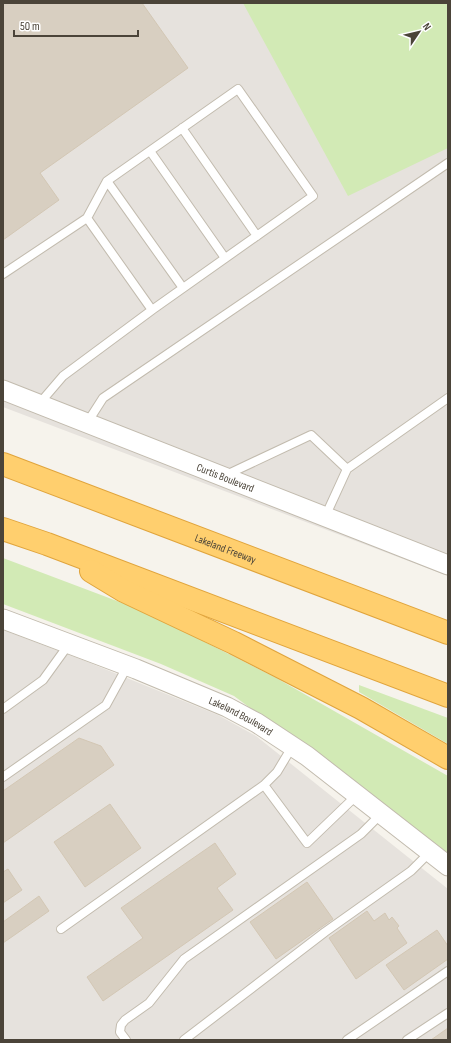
<svg xmlns="http://www.w3.org/2000/svg" width="451" height="1043" font-family="'Sofia Sans Condensed',sans-serif">
<rect width="100%" height="100%" fill="#f6f3ec"/>
<path fill="#e6e2dd" d="M3,3H448V576L3,407Z
M3,630L85,661L218,715L256,736L448,889V1040H3Z"/>
<path fill="#d2eab5" d="M243,3H446L448,6V148L348,196Z
M3,558L125,604L199,639L278,679L448,776V853L234,696L161,664L3,604Z
M359,685L448,718V744L359,692Z"/>
<path fill="#d8cfc1" stroke="#d3c7b4" d="M3,3H142L188,68L40,173L59,200L3,240Z
M79,738L101,746L114,765L3,843V791Z
M110,804L141,848L85,887L54,842Z
M215,843L236,874L217,888L233,910L103,1001L87,977L143,938L121,908Z
M8,869L22,890L3,903V872Z
M307,882L333,919L276,959L250,922Z
M39,896L49,911L3,943V922Z
M367,911L374,921L385,913L389,920L392,917L399,926L397,928L407,943L356,979L329,938Z
M437,930L448,946V959L404,990L386,965Z
M448,1028V1040H431Z"/>
<g fill="none" stroke-linecap="round" stroke-linejoin="round">
<g stroke="#c2bbae" stroke-width="10">
<path id="service" d="M182,128L257,236
M150,151L225,258
M107,181L183,288
M87,218L107,181L238,89L313,196L152,310
M3,274L87,218L152,310L63,376L39,404
M87,423L103,398L448,163
M226,475L311,435L347,469
M325,517L347,469L448,398
M3,709L43,680L69,644
M3,777L106,705L128,665
M264,785L307,843L357,795
M61,929L264,785L277,772L292,747
M126,1040L120,1032L121,1025L125,1020L149,1003L184,959L361,834L381,814
M184,1040L325,932L411,871L430,852
M347,1040L448,971
M407,1040L448,1013"/>
</g>
<g stroke="#c2bbae" stroke-width="21">
<g id="tertiary">
<path id="s1" d="M3,390L448,565"/>
<path id="s2" d="M3,619L136,669L227,707L257,723L307,756L448,866"/>
</g>
</g>
<g stroke="#e0a43c" stroke-width="24">
<g id="motorway">
<path id="s3" d="M3,464L448,633"/>
<path d="M3,529L47,544L448,696"/>
<path d="M91,571L124,591L234,643L361,708L448,758"/>
</g>
</g>
<use href="#service" stroke="#fff" stroke-width="8"/>
<use href="#tertiary" stroke="#fff" stroke-width="19"/>
<use href="#motorway" stroke="#ffcf6e" stroke-width="22"/>
</g>
<g text-anchor="middle" stroke-width="4" stroke-linejoin="round" paint-order="stroke">
<g font-size="11" fill="#4b4439" stroke="#fff">
<text dy="4" stroke="none"><textPath href="#s1" startOffset="239">Curtis Boulevard</textPath></text>
<text dy="4" stroke="none"><textPath href="#s3" startOffset="238">Lakeland Freeway</textPath></text>
<text dy="4" stroke="none"><textPath href="#s2" startOffset="257">Lakeland Boulevard</textPath></text>
</g>
</g>
<rect width="451" height="1043" fill="none" stroke="#4b4439" stroke-width="8"/>
<g transform="translate(419 32) rotate(55)" stroke="#ffffff" stroke-width="3" paint-order="stroke">
<path d="M0-3L7 15L0 10L-7 15Z" fill="#4b4439"/>
<text y="-6" font-size="11" font-weight="bold" text-anchor="middle" fill="#4b4439">N</text>
</g>
<path d="M14 30v6h124v-6" fill="none" stroke="#4b4439" stroke-width="2"/>
<text x="20" y="30" font-size="12" fill="#4b4439" stroke="#ffffff" stroke-width="3" paint-order="stroke">50 m</text>
</svg>
